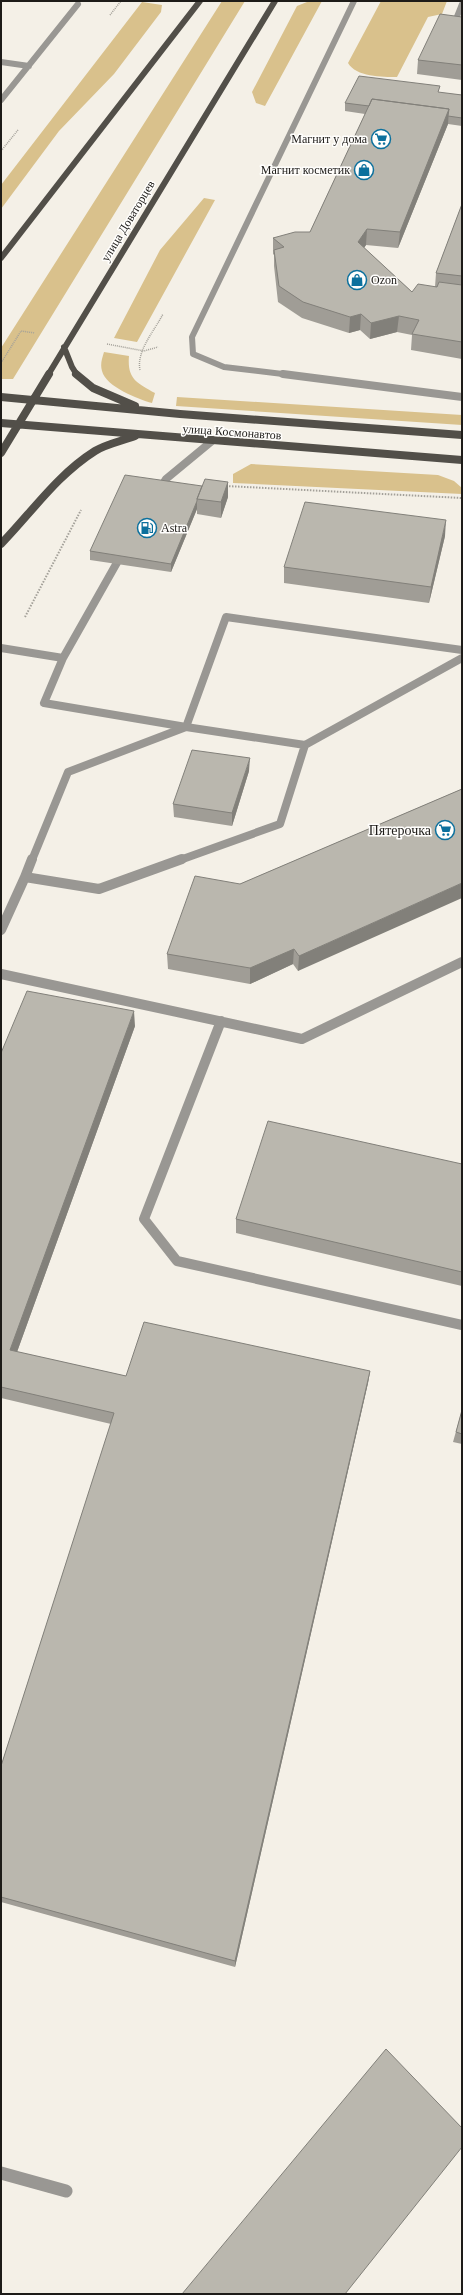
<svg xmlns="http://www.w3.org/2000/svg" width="463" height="2295" font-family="'Times New Roman',serif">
<rect width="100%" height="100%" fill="#f4f0e7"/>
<path fill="#d9c18c" d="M222,1H245L13,379H1V348Z
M322,1L265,106L256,103L252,92L297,6L307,2Z
M381,1H447L442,14L428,17L397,77C382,77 356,77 348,63Z
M142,2L162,5L161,12L114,74L59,131L1,209V185Z
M204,198L215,200L137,342L114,338L160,250Z
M104,352L129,356C127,379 137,383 155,393L152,403C138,399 106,387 102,371C100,364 102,359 104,352Z
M177,397L462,415V425L176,406Z
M251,464L438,475L454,481L462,488V494L233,483V474Z"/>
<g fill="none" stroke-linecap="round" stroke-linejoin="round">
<path stroke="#a3a099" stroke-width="1.5" stroke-dasharray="1 1" stroke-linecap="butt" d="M110,15L121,1
M1,151L18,130
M107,344L144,351L158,347
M1,363L21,331L35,333
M140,370C136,351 155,330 163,314"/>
<path stroke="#a3a099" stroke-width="2" stroke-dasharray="1.5 1.5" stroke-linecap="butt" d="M226,486L462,498
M25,617L81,510"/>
<path stroke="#999793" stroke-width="6" d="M456,19L462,4
M1,62L29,66
M1,100L78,4
M291,375L224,367L193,354L192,337L354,1"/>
<path stroke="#999793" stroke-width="8" d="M283,374L462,397
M158,492L166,479L212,441
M1,648L63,658L123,552
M63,658L44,703L186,727L226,617L462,650
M305,745L462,658
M32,860L68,772L186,727L305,745L280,824L180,860"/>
<path stroke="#999793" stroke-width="10" d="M25,877L99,889L182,859
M25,877L32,859
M1,930L25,877
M1,974L302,1039L462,962
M221,1021L144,1219L177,1261L462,1325"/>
<path stroke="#999793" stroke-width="13" d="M1,2173L66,2191"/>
<path stroke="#524f49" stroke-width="6" d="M1,258L200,1
M64,347L72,367L77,375
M48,375L275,1"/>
<path stroke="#524f49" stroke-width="8" d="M76,374L93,388L135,406
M1,397L180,414L462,435
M1,423L462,460
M1,453L49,374
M1,544C32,512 57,475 95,451C106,444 122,441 135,436"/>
</g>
<path fill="#a09d96" d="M462,17V80L417,74L418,60Z
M440,93L462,95V126L448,124L398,248L366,245L364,248L412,292L435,287L436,273L462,204V359L411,350L412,335L397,332L370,339L360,330L349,333L302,318L278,302L274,266V255L273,254V238L310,232L365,114L345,111V103Z
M228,482V497L221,518L197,514V509L171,572L90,560V551Z
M445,536L429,603L284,583V567Z
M249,771L232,826L174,817L173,804Z
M462,789L298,971L293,964L250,984L168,969L167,954L240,884Z
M135,1026L17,1352L126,1376L370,1371L368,1383L235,1967L1,1902V1766L111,1424L1,1398V1053Z
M462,1164V1286L236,1233V1219Z
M462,1410V1444L453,1442Z"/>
<path fill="#82807a" d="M449,109L448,124L398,248L400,232Z
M367,229L366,245L357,258L358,242Z
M361,314L360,330L349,333L350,317Z
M399,316L397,332L370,339L371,323Z
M228,482V497L221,518V502Z
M197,501V509L171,572V564Z
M446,520L445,536L429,603L431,587Z
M250,758L249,771L232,826V813Z
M462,883V898L298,971L299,956Z
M294,949L293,964L250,984V968Z
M134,1011L135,1026L13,1363L10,1350Z
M370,1371L368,1383L235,1967V1961Z"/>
<path fill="#bab7ae" stroke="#82807a" d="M440,14L462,17V65L418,60Z
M359,76L440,86L438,92L462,95V118L448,116L449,109L372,99L369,106L345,103Z
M372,99L449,109L400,232L367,229L358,242L412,292L418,284L437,287L439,282L462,285V342L412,334L419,320L399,316L371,323L361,314L350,317L303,302L279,286L274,250L284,247L273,238L295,232H310Z
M462,204V276L436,273Z
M125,475L202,486L197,499V501L171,564L90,551Z
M205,479L228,482L221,502L197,499Z
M305,502L446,520L431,587L284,567Z
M192,750L250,758L232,813L173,804Z
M462,789V883L299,956L294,949L250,968L167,954L195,876L240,884Z
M27,991L134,1011L10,1350L126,1376L144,1322L370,1371L235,1961L1,1897V1766L114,1413L1,1387V1053Z
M268,1121L462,1164V1272L236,1219Z
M462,1410V1434L456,1432Z
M386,2049L462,2128V2147L345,2294H182Z"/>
<defs>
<g id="supermarket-ring" transform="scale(1)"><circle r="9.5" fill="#fffefc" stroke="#0c709d" stroke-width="1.5"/><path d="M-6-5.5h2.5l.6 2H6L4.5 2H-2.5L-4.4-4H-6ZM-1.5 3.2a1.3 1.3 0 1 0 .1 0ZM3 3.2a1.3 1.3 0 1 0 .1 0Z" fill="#0c709d"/></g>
<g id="shop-ring" transform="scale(1)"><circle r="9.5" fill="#fffefc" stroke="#0c709d" stroke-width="1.5"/><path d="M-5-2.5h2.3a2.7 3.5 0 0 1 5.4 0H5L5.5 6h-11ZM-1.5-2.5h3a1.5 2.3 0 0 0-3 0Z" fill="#0c709d"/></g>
<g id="fuel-ring" transform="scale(1)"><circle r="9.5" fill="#fffefc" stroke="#0c709d" stroke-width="1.5"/><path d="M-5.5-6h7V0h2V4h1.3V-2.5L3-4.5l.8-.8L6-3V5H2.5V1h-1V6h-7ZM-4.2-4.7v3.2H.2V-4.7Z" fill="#0c709d"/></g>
</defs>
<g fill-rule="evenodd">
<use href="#supermarket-ring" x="381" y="139"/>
<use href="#shop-ring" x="364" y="170"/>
<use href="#shop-ring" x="357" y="280"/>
<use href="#fuel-ring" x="147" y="528"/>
<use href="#supermarket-ring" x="445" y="830"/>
</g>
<g text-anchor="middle" stroke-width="3" stroke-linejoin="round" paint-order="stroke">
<g font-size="12" fill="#1d1b18" stroke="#fffefc" text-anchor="end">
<text x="367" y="143">Магнит у дома</text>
<text x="350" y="174">Магнит косметик</text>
<text x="371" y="284" text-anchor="start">Ozon</text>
<text x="161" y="532" text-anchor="start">Astra</text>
</g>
<g font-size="12" fill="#1d1b18" stroke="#fffefc">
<text transform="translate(128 221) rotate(-59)" y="4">улица Доваторцев</text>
<text transform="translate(232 432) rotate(4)" y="4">улица Космонавтов</text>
</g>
<g font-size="14" fill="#1d1b18" stroke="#fffefc" text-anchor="end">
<text x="431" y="835">Пятерочка</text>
</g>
</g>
<rect width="463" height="2295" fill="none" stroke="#1d1b18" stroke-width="4"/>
</svg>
